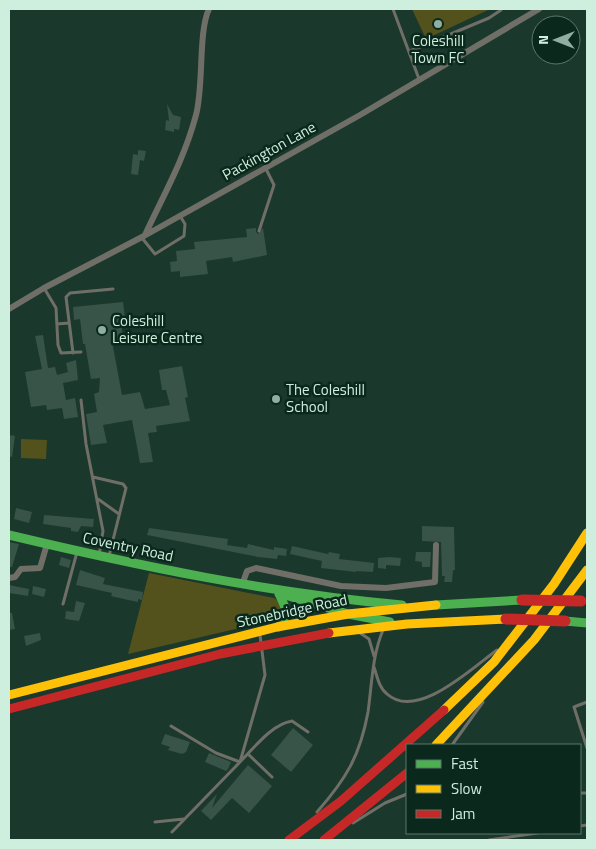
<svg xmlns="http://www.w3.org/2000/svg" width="596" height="849" font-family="'Titillium Web',sans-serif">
<rect width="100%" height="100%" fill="#1b382d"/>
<path fill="#53521c" d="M412,9H490L426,39Z
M21,439L47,440L46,459L21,458Z
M149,573L274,598L281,603L283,611L278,619L128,654Z"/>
<path fill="#385348" d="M167,104L173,115L181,117L179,130L174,129V132L165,130L166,120L169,121Z
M138,150L146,151L144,161L140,160L138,175L131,174L133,154L138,155Z
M256,228V232L258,234L263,228L267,255L233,262L232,257L206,261L208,274L180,277V271L171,272L170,262L177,261L176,251L195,249L194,242L247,237L246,229Z
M123,302L125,317L121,318L123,340L112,341L122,395L140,392L145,409L170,405L166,390H162L159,370L182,366L188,397L185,398L190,421L156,426L157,432L148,433L153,462L140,463L132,420L103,425L107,443L91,445L86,414L97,412L94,394L99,392L100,378L91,379L85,344H83L80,319L74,320L73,307Z
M43,335L48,368L55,367L57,375L68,372L66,363L76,360L78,380L63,383L66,400L75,398L78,417L64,419L62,408L47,410L46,405L31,407L25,372L42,369L35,336Z
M9,435L15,436L12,457L9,456Z
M16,508L32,512L29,523L14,519Z
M44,515L94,519L93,527L81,526L78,532L71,531V528L43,524Z
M422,526L454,527L455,570H453L452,582H444L445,576H442L441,542L422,541Z
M149,528L228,539L227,545L247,548L248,544L274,550V547L287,549L286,556L278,555L277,559L258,557L147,535Z
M9,542L19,544L12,567H9Z
M292,546L328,554L329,552L340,554L339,559L374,563L373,572L356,571V572L321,568L322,561L290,554Z
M416,552H431L430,567H422V562L415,561Z
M61,557L71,560L69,568L59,565Z
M389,557L401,558L400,566L386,565V569L378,568V558Z
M80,570L105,578L103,584L143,592L142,600L138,599V602L128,600L111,596L112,593L76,585Z
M9,585L29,589L28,596L9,593Z
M33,586L46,589L44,597L32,594Z
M76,601L85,603L79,621L65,619L66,611L74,612Z
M9,613H12L15,629L9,630Z
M40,633L41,640L26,646L24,636Z
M293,728L313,745L291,772L271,755Z
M165,734L190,742L186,752L182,754L168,750L170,747L161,744Z
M209,753L231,762L228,769L226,771L205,762Z
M248,765L272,786L249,813L232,798L211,820L201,811L217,794L212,808Z"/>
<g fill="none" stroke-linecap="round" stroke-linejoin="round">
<path stroke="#6f6f68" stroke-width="3" d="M393,9L419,79
M410,51L489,18L501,10
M259,231L274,185L265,167
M142,238L155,254L184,236L185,224L180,216
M44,288L56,308L58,345L61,353L81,352
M57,324L69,323
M73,353L66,297L70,293L113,289
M81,400L86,444L103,531L99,555
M93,477L123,484L126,488L109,556
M98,499L119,514
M63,604L77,552
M360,633L369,639L374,656
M374,667C377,676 379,688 387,694C417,721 472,668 497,650
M587,702L574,707L587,748
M171,726L216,753L240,762C254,748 272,724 292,721L308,732
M452,745L483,702
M248,754L272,777
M580,793H587
M317,812C346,779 360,756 368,712C372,684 372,656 383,630
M155,822L184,819
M353,823L385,803L407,794
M580,826L587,825
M172,832L240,762L265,675L260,635
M489,840L537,833"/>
<path stroke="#6f6f68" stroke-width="6" d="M145,235C164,194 184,160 196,115C204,85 198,32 209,9
M9,309L44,288L144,236L360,115L539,9
M9,578L15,577L21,569L40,568L47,544
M242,585L247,571L256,568L341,586L386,588L435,582L436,545"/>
<path stroke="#4caf50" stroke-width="9" d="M9,535C139,566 269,593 402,605
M282,594L348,614L390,622
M436,605L522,600
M565,621L587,623
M278,627C290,615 286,608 279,594"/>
<path stroke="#ffc107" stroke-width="9" d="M329,633L407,624L506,619
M9,695L277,627L348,614L436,605
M444,710L494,662L554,584L587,533
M436,745L534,640L587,570"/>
<path stroke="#c62828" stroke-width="9" d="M9,709L220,654L329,633
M289,840L341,801L444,710
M324,840L407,773"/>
<path stroke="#c62828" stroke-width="11" d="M522,600L581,601
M506,619L565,621"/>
</g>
<g fill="#8fafa0" stroke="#0b281c" stroke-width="2">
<circle cx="438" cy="24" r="5"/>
<circle cx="102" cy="330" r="5"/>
<circle cx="276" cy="399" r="5"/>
</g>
<g text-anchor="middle" stroke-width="5" stroke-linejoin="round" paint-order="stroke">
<g font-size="15" fill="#ceefde" stroke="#0b281c" text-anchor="start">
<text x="438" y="46" text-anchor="middle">Coleshill<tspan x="438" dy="17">Town FC</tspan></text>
<text x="112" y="326">Coleshill<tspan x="112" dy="17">Leisure Centre</tspan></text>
<text x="286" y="395">The Coleshill<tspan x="286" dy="17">School</tspan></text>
</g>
<g font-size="15" fill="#ceefde" stroke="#0b281c">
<text transform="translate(269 151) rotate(-29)" y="5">Packington Lane</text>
<text transform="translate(128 547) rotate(12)" y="5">Coventry Road</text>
<text transform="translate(292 611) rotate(-12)" y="5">Stonebridge Road</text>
</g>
</g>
<rect width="596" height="849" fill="none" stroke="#ceefde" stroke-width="20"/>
<rect x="406" y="744" width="175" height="90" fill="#0b281c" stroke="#59786a"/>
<rect x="416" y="760" width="25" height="8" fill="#4caf50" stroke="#59786a"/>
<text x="451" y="769" font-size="15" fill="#ceefde">Fast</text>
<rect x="416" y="785" width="25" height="8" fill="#ffc107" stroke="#59786a"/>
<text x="451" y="794" font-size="15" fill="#ceefde">Slow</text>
<rect x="416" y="810" width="25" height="8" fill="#c62828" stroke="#59786a"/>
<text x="451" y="819" font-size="15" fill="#ceefde">Jam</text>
<g transform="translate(556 40) rotate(270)"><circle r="24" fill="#0b281c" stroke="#59786a"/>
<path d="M0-4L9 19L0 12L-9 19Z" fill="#8fafa0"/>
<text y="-8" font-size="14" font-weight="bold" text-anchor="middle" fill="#ceefde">N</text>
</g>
</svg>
